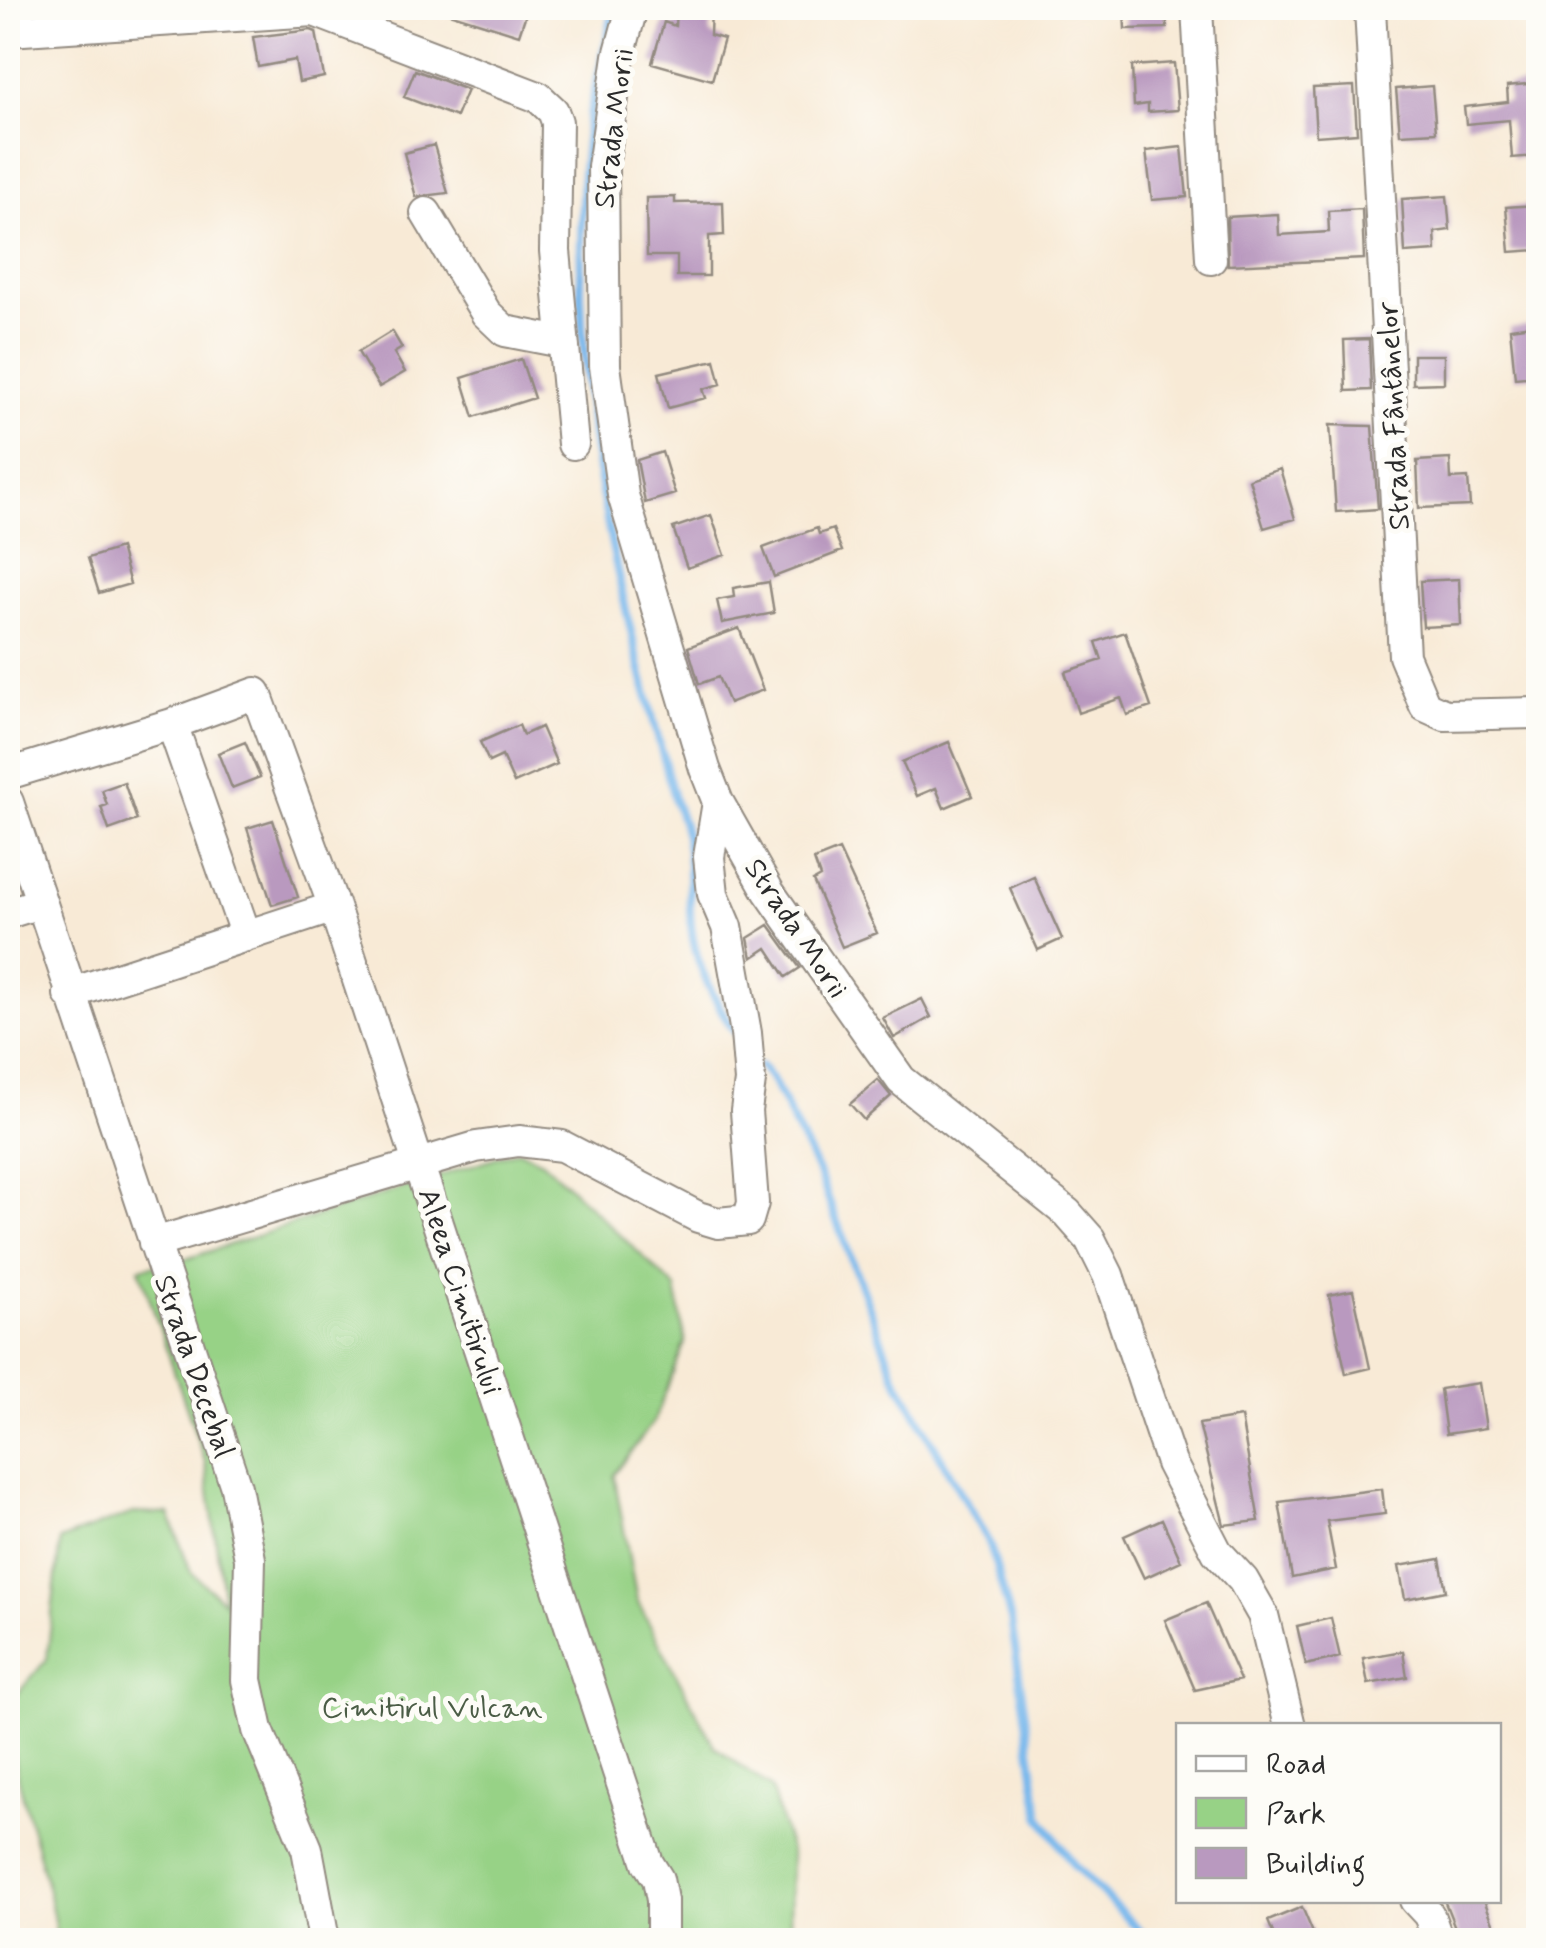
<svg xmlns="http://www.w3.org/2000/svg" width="1546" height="1948" font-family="Mynerve,sans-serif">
<rect width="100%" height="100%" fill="#fdfcf7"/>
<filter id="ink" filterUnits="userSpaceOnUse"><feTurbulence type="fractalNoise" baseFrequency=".01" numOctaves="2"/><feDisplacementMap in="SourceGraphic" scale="20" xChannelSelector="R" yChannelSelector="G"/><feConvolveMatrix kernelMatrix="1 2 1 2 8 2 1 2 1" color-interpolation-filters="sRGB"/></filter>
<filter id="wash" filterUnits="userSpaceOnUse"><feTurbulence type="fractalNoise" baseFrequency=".0048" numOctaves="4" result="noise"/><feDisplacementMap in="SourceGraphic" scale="40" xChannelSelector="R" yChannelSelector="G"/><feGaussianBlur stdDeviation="2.25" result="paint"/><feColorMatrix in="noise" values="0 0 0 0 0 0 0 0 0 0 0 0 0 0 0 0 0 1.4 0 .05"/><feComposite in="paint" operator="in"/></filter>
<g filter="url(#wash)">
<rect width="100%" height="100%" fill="#f8ead6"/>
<path fill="#97d286" stroke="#617e58" stroke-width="2.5" d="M518,1150L542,1161L676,1288L685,1342L654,1421L614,1475L637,1601L715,1747L771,1788L791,1854L790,1940H57C47,1860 11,1786 8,1705L47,1659L60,1540L133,1513L169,1514L191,1572L224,1602L205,1461L139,1268L180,1261Z"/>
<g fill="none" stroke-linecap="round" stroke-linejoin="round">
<path stroke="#78b8ec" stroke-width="8" d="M614,8C606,45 596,82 589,119C582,159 582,201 581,241C576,434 626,617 675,802C698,855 684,888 693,939C699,972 716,1003 734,1031
M761,1066L774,1083L819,1174L895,1376L990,1545L1011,1620L1040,1816L1074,1865L1149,1940"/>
</g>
<g id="blocks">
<path fill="#b999bf" d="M446,8H528L519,35L446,12Z
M676,8H711L710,35L724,39L712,80L652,63L664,22L675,26Z
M1124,8H1166L1167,28L1125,29Z
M311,30L316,32L324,77L299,82L295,60L258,67L253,37Z
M1174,63L1178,110L1148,112V104L1134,106L1132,66Z
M415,70L467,90L456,117L404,97Z
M1538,83V156L1512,158L1509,120L1466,124L1464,107L1508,102L1507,86Z
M1354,86L1357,133L1316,136L1313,88Z
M1432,86L1436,132L1400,134L1396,89Z
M434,145L448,193L416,197L404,153Z
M1182,147L1187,197L1152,200L1146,151Z
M1447,196L1450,230L1435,232L1436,251L1405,253L1402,199Z
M675,197V203L723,202L724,235L709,236V276H677V256H647L646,198Z
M1538,205V250L1510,252L1506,207Z
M1362,209L1364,259L1228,265L1227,217L1278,214L1279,235L1329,232L1328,211Z
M1538,324V376L1515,378L1510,328Z
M392,331L402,348L394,353L405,372L379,387L358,352Z
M1369,339L1371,390L1346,391L1344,340Z
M1413,355H1444V383L1413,384Z
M521,359L534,398L474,417L462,378Z
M715,360L721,384L703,389L706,398L668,408L659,373Z
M1330,425L1372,426L1378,509L1336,512Z
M662,452L675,494L645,503L637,460Z
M1450,459L1451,479L1468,478L1470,506L1419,508L1417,461Z
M1280,469L1295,519L1264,528L1249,479Z
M711,515L725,555L687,568L673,528Z
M817,528L819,534L833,529L842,551L774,577L763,548Z
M120,548L130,584L99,593L88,558Z
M1459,579L1461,625L1423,627L1420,581Z
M769,582L774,613L722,623L717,600L734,597L733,588Z
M739,628L763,690L729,703L718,677L699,684L688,647Z
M1125,632L1151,707L1127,715L1121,698L1078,713L1065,672L1102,660L1096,642Z
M519,725L523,735L541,727L557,764L514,783L502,756L489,762L480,742Z
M245,742L260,777L232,788L218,753Z
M949,742L972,796L944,808L936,788L917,796L902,762Z
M124,782L137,820L109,830L101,807L107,805L102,790Z
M273,820L298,897L272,905L247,828Z
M839,850L877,933L842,947L813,881L820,877L814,860Z
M1034,877L1062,939L1038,950L1010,888Z
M769,925L800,968L786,977L767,948L752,958L748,938Z
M922,999L931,1017L894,1038L883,1018Z
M878,1080L891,1096L864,1120L850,1104Z
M1353,1290L1370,1368L1346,1374L1329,1295Z
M1479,1383L1486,1428L1446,1434L1440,1389Z
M1241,1417L1259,1521L1224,1525L1199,1424Z
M1382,1489L1385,1514L1327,1521L1336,1569L1292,1578L1279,1502Z
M1162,1519L1181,1561L1144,1578L1124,1536Z
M1440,1559L1446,1591L1405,1599L1399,1566Z
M1206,1603L1240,1680L1195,1690L1165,1620Z
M1331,1618L1340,1657L1306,1665L1297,1626Z
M1403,1651L1407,1677L1368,1684L1363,1658Z
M1444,1900H1484L1500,1940H1460Z
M1302,1907L1316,1940H1276L1268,1921Z"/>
</g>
</g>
<g filter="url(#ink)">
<use href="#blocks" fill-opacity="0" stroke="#928a80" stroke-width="2.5"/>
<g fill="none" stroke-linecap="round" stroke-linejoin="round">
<g stroke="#928a80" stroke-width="34">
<path id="minor" d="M632,8L619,56L603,167L605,366L623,495L705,769L718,802L769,892L901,1080L1067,1213L1090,1239L1108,1275L1171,1463L1217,1552L1243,1580L1263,1615L1290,1726
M1197,8L1211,259
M1370,8L1404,656L1425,706L1445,715L1538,713
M8,31L314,11L538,97L553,111L557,122L555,251L573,444
M426,213L486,313L505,331L562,342
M172,724L256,693L334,907
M8,774L172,724L246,936
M8,802L236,1487L250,1559L247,1680L258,1730L307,1849L324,1940
M8,913L40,903
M69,994L334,907L648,1863L658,1879L662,1900V1940
M154,1243L476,1147L519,1141L562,1146L698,1217L718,1223L748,1220L753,1203L746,1111L750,1081L746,1033L727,927L713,894L709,857L718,802
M1415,1900L1429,1915L1438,1940"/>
</g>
<use href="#minor" stroke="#fff" stroke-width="30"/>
</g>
</g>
<g text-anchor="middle" stroke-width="10" stroke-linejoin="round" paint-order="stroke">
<g font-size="30" fill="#2b2b2b" stroke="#fdfcf7">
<text transform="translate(613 128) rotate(-83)" y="10">Strada Morii</text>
<text transform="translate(1393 416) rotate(-93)" y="10">Strada Fântânelor</text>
<text transform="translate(797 928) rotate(56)" y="10">Strada Morii</text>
<text transform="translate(461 1291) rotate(72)" y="10">Aleea Cimitirului</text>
<text transform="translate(195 1366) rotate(71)" y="10">Strada Decebal</text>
</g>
<g font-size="30" fill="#4b5d46" stroke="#fdfcf7">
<text x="432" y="1717">Cimitirul Vulcan</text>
</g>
</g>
<rect width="1546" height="1948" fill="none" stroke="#fdfcf7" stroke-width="40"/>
<rect x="1176" y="1723" width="325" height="180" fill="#fdfcf7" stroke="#a9a8a5" stroke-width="2.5"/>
<rect x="1196" y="1756" width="50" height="15" fill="#ffffff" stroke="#a9a8a5" stroke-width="2.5"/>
<text x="1266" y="1773" font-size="30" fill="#2b2b2b">Road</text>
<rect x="1196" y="1798" width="50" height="30" fill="#97d286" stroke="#a9a8a5" stroke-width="2.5"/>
<text x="1266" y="1823" font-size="30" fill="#2b2b2b">Park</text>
<rect x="1196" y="1848" width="50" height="30" fill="#b999bf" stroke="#a9a8a5" stroke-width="2.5"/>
<text x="1266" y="1873" font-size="30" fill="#2b2b2b">Building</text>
</svg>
